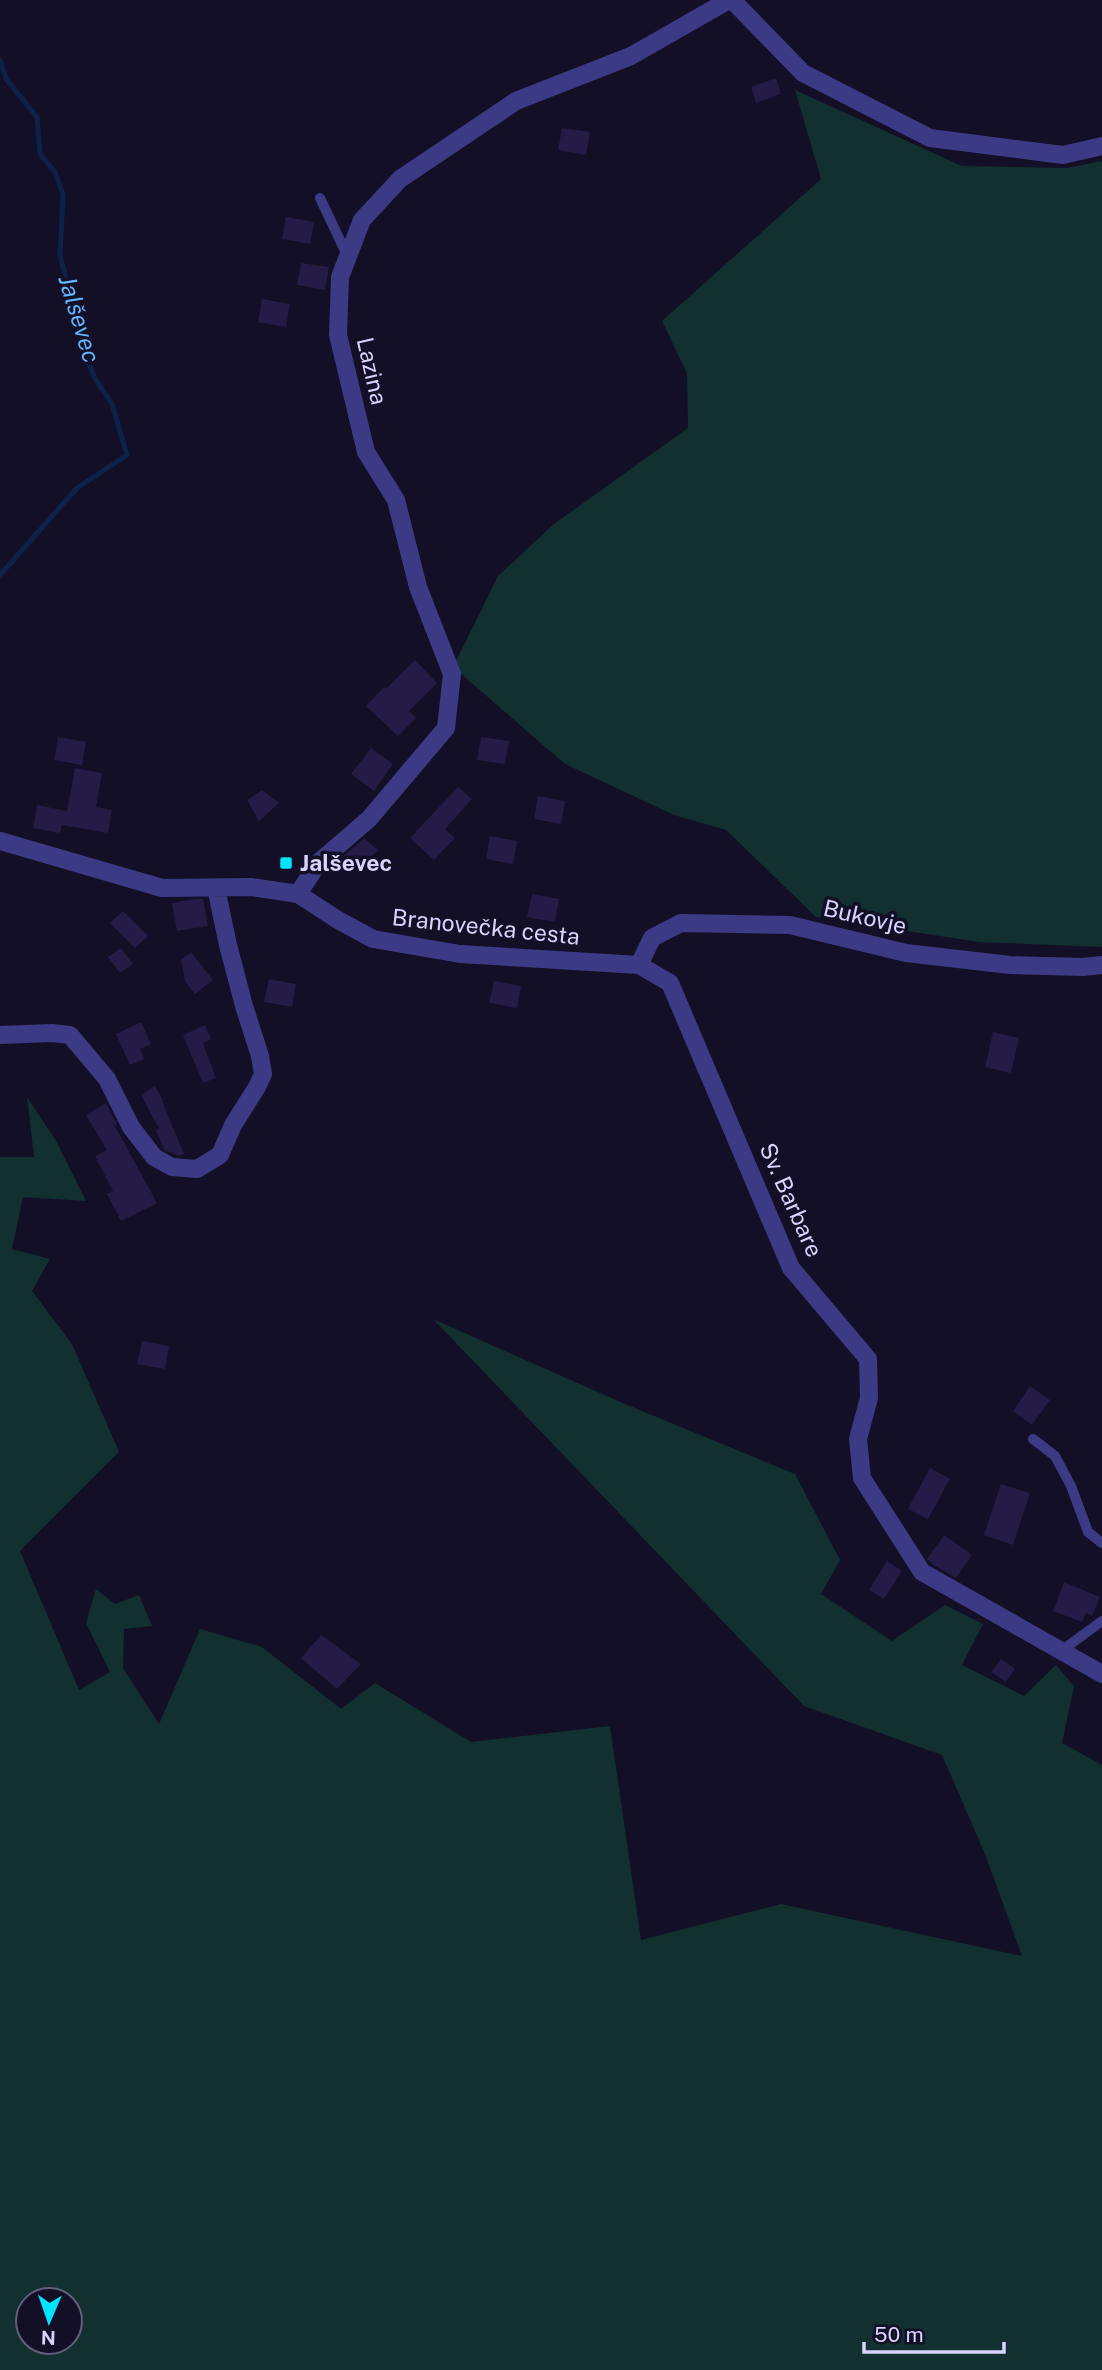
<svg xmlns="http://www.w3.org/2000/svg" width="1102" height="2370" font-family="'Public Sans',sans-serif">
<rect width="100%" height="100%" fill="#130f26"/>
<path fill="#12302f" fill-rule="evenodd" d="M795,90L962,166L1066,168L1102,161V947L979,942L816,917L726,830L674,815L565,764L453,667L498,576L554,524L688,428L687,373L662,321L821,179Z
M27,1097L55,1139L86,1201L23,1197L12,1249L50,1259L32,1291L72,1344L119,1452L20,1551L79,1690L110,1672L86,1623L96,1589L115,1604L139,1595L152,1626L124,1629L123,1668L159,1724L200,1629L262,1647L341,1709L375,1683L471,1742L610,1726L641,1940L781,1904L1022,1956L985,1854L942,1755L804,1706L433,1319L618,1401L795,1474L840,1560L821,1594L892,1641L945,1605L983,1624L962,1665L1024,1696L1056,1665L1074,1686L1062,1743L1102,1765V2370H0V1157H34ZM70,2300V2342H28V2300Z"/>
<g fill="none" stroke-linecap="round" stroke-linejoin="round">
<path stroke="#0c2248" stroke-width="5" d="M0,60L6,79L37,117L40,154L55,172L63,195L60,256L77,316L84,353L96,380L112,404L127,455L77,488L0,575"/>
</g>
<path fill="#241b47" d="M776,78L781,94L756,103L751,87Z
M562,128L590,132L586,155L558,150Z
M286,217L314,222L310,244L282,239Z
M301,263L329,267L325,290L297,285Z
M262,299L290,304L286,327L258,322Z
M415,660L437,683L409,711L416,718L398,736L366,706L384,687L386,689Z
M58,737L86,742L82,765L54,760Z
M481,737L509,741L505,764L477,760Z
M371,748L393,764L374,791L351,774Z
M75,768L102,773L96,807L112,810L108,833L62,825L60,833L33,828L37,805L67,811Z
M458,787L472,799L445,829L455,838L434,860L410,838Z
M262,790L279,803L259,821L247,800Z
M538,796L565,801L561,824L534,819Z
M490,836L517,841L513,864L486,859Z
M364,838L378,850L359,869L344,856Z
M532,894L559,899L555,922L527,917Z
M195,899H203L208,926L177,931L172,903Z
M123,911L148,936L135,948L110,923Z
M121,948L133,964L120,973L108,957Z
M191,952L213,980L195,994L185,981L181,960Z
M269,979L296,984L292,1007L264,1002Z
M494,981L521,986L517,1008L489,1003Z
M141,1022L151,1044L140,1049L144,1059L130,1065L116,1034Z
M205,1025L211,1039L203,1043L216,1078L203,1083L183,1035Z
M993,1032L1019,1038L1011,1073L985,1067Z
M155,1086L163,1100L162,1101L184,1154L179,1156L164,1150L156,1130L159,1129L141,1095Z
M106,1103L117,1124L115,1126L157,1203L121,1221L107,1194L113,1191L95,1156L107,1150L86,1115Z
M142,1341L169,1346L165,1369L137,1364Z
M1030,1386L1050,1400L1032,1425L1013,1411Z
M930,1468L950,1479L928,1519L908,1509Z
M1001,1484L1030,1493L1013,1545L984,1535Z
M944,1535L972,1555L956,1578L935,1566L927,1559Z
M887,1561L902,1571L884,1599L869,1590Z
M1064,1582L1100,1597L1092,1616L1086,1613L1082,1622L1053,1611Z
M321,1635L361,1664L337,1689L301,1658Z
M1001,1659L1015,1669L1006,1682L991,1672Z"/>
<g fill="none" stroke-linecap="round" stroke-linejoin="round">
<path stroke="#3d3a85" stroke-width="10" d="M320,198L347,255
M1033,1439L1055,1456L1071,1486L1088,1532L1102,1543
M1061,1651L1102,1621"/>
<path stroke="#3d3a85" stroke-width="18" d="M732,0L803,73L930,138L1063,155L1102,146
M0,841L162,888L251,887L298,894L338,920L373,939L460,954L639,965L670,983L791,1268L868,1359L869,1398L858,1439L862,1478L922,1572L1102,1674
M298,894L319,862L369,819L446,728L452,674L418,587L396,500L366,452L338,335L340,277L362,220L400,179L516,101L631,56L729,0
M639,965L652,938L681,923L790,925L906,953L1010,965L1083,967L1102,965
M0,1035L52,1033L70,1035L107,1079L131,1127L154,1157L172,1167L197,1169L220,1155L233,1125L257,1087L263,1074L260,1056L244,1006L228,945L216,888"/>
</g>
<rect fill="#00e5ff" stroke="#130f26" stroke-width="2.5" x="279" y="856" width="14" height="14" rx="3.5"/>
<g text-anchor="middle" stroke-width="7" stroke-linejoin="round" paint-order="stroke">
<g font-size="23" fill="#d9d4ff" stroke="#130f26">
<text transform="translate(372 371) rotate(77)" y="8">Lazina</text>
<text transform="translate(865 917) rotate(13)" y="8">Bukovje</text>
<text transform="translate(486 927) rotate(6)" y="8">Branovečka cesta</text>
<text transform="translate(791 1200) rotate(66)" y="8">Sv. Barbare</text>
</g>
<g font-size="23" font-weight="bold" fill="#d9d4ff" stroke="#130f26" text-anchor="start">
<text x="300" y="871">Jalševec</text>
</g>
<g font-size="24" font-style="italic" fill="#62b6ff" stroke="#130f26">
<text transform="translate(79 319) rotate(73)" y="8">Jalševec</text>
</g>
</g>
<g transform="translate(49 2321) rotate(182)"><circle r="33" fill="#130f26" stroke="#625e7d" stroke-width="2"/>
<path d="M0-5L12 26L0 18L-12 26Z" fill="#00e5ff"/>
<text y="-10" font-size="19" font-weight="bold" text-anchor="middle" fill="#d9d4ff">N</text>
</g>
<path d="M864 2342v10h140v-10" fill="none" stroke="#d9d4ff" stroke-width="3.5"/>
<text x="874" y="2342" font-size="21" fill="#d9d4ff" stroke="#130f26" stroke-width="5" paint-order="stroke">50 m</text>
</svg>
